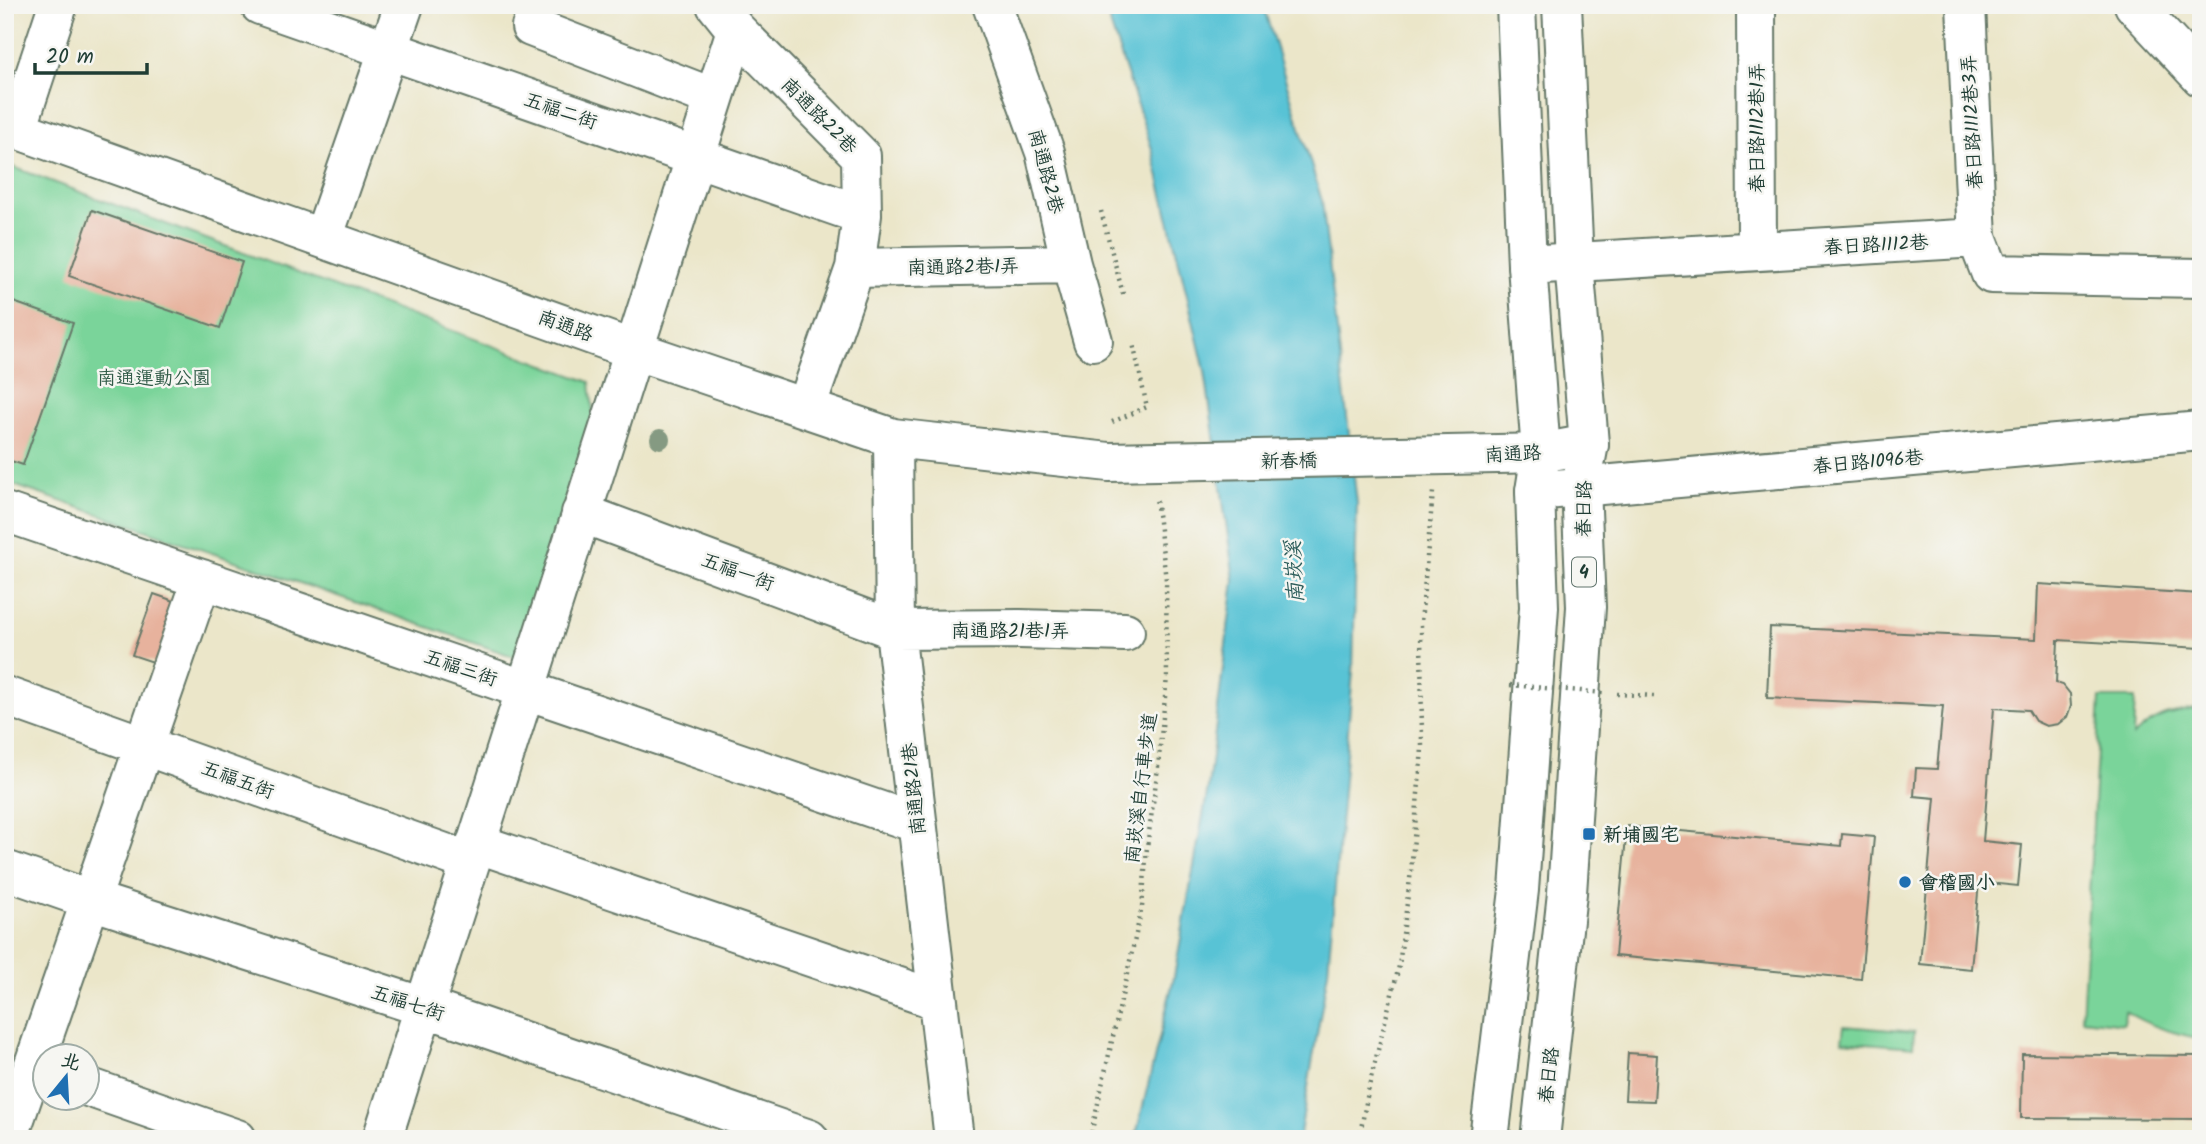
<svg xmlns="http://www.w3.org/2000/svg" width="2206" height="1144" font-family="Kalam,'LXGW WenKai TC',sans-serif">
<rect width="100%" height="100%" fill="#f6f6f2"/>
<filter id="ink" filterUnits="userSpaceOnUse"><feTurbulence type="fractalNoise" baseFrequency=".0143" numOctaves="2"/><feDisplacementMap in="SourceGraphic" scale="14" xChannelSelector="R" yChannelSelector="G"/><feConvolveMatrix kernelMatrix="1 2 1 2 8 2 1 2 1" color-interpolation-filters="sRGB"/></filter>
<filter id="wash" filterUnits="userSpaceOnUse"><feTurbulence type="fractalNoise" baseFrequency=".00686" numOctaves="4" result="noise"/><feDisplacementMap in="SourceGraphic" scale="28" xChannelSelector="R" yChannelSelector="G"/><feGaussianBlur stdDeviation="1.57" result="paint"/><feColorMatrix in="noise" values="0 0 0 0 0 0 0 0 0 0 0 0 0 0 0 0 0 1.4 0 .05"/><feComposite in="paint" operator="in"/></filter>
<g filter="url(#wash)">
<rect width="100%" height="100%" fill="#ebe6c9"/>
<path fill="#7ad49a" stroke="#4c8867" stroke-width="2" d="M13,167L590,382L594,422L521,659L5,482V189Z
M2100,698H2135L2133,736C2159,713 2168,713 2201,708V1039C2174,1033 2148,1026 2125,1011L2124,1024L2082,1019Z
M1844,1026L1914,1032L1913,1047L1842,1041Z"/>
<path fill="#59c3d5" stroke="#3c8084" stroke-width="2" d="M1104,5H1263L1322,201L1357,503L1353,671L1328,971L1299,1139H1135L1174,977L1208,788L1234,580L1205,371L1152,149Z"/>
<g id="blocks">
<path fill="#e7b29d" d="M92,210L242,262L220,328L69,276Z
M5,299L73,323L23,465L5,459Z
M2038,584L2201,594V648L2058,640L2056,683L2063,685L2070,694L2071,706L2067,717L2058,724L2046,726L2035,721L2028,710L1994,708L1983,841L2022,845L2018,886L1979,882L1971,969L1920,964L1935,798L1914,796L1916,768L1937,769L1943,706L1767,698L1770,627L2036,639Z
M154,594L180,603L159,664L132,655Z
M1627,826L1841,846L1842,834L1874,837L1861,979L1615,956Z
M1628,1053L1657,1055L1654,1101L1625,1100Z
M2022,1054L2201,1056V1119L2021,1118Z"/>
</g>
</g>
<g filter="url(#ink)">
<use href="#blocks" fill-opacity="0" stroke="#667868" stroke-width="2"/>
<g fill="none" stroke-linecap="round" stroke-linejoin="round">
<g stroke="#667868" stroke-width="42">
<path id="minor" d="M260,5L862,215
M716,5L736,30L861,156L862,215L855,268L806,408
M992,5L1045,152L1071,264L1093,341
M1756,5L1757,251
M1966,5L1977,238
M2134,5L2201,77
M531,27L714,98
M5,125L634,350L893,438L1109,462L1541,453L1589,444
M17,129L58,5
M323,238L404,5
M1527,265L1977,238L1991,274L2201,278
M855,268L1071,264
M893,438L895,630L954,1139
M1535,491L2201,431
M5,512L916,823
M581,513L895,630L1020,629L1125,632
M5,696L470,862
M476,843L937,1000
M5,870L91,900L424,1007L809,1139
M88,1087L237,1139
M8,1139L202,579
M382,1139L736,30"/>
</g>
<g stroke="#667868" stroke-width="42">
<path id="major" d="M1489,1139L1519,890L1539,607L1535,491L1541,453L1527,265L1516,5
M1540,1139L1567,893L1586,607L1581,486L1589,444L1574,262L1562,5"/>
</g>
<path stroke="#667868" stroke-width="4.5" stroke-dasharray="2 5" stroke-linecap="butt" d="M1101,211L1123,294
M1112,422L1147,407L1133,343
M1617,694L1654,696
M1090,1139L1142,907L1147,847L1158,767L1167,677L1166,580L1156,497
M1359,1139L1370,1082L1399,966L1411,871L1422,749L1421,622L1433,492"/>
<use href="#minor" stroke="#fff" stroke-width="38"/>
<use href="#major" stroke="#fff" stroke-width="38"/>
<path stroke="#667868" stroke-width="4.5" stroke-dasharray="2 5" stroke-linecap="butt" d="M1510,685L1604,693"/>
</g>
<circle fill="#859a82" cx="660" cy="439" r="10"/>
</g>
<g fill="#1f6fb2" stroke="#f6f6f2" stroke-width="2.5">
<rect x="1582" y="827" width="14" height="14" rx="3.5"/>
<circle cx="1905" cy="882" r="7"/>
</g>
<g text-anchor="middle" stroke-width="5" stroke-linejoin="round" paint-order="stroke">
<rect fill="#f6f6f2" stroke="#60746d" stroke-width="2" x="1572" y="557.5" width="24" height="29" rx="5"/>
<g font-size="18" font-weight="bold" fill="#1f3d34">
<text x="1584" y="578">4</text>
</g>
<g font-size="19" fill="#1f3d34" stroke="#f6f6f2">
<text transform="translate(561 110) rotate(19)" y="7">五福二街</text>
<text transform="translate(820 115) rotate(45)" y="7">南通路22巷</text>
<text transform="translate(1971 122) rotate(-93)" y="7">春日路1112巷3弄</text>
<text transform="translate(1756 128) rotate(-90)" y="7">春日路1112巷1弄</text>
<text transform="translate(1047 171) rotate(75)" y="7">南通路2巷</text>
<text transform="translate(1876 244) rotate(-3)" y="7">春日路1112巷</text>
<text transform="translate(963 266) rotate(-1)" y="7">南通路2巷1弄</text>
<text transform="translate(566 325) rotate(20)" y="7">南通路</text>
<text transform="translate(1513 453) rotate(-3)" y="7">南通路</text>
<text transform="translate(1289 460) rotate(-1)" y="7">新春橋</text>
<text transform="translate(1868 461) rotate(-5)" y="7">春日路1096巷</text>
<text transform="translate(1583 509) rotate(-89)" y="7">春日路</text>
<text transform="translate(738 571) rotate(20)" y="7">五福一街</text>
<text x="1010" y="637">南通路21巷1弄</text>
<text transform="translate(461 667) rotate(19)" y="7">五福三街</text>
<text transform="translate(238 779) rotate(20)" y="7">五福五街</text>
<text transform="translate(1140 788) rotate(-83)" y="7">南崁溪自行車步道</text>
<text transform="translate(913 789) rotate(-96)" y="7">南通路21巷</text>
<text transform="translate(408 1002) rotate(18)" y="7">五福七街</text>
<text transform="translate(1548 1075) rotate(-83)" y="7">春日路</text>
</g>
<g font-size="19" fill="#315b48" stroke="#f6f6f2">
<text x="154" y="384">南通運動公園</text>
</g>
<g font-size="19" font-weight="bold" fill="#1f3d34" stroke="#f6f6f2" text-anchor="start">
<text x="1603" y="841">新埔國宅</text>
<text x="1919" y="889">會稽國小</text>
</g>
<g font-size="21" font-style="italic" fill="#2e5e5c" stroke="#f6f6f2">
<text transform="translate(1294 572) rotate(-93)" y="7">南崁溪</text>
</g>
</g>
<rect width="2206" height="1144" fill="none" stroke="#f6f6f2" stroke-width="28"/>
<g transform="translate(66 1077) rotate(18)"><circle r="33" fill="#f6f6f2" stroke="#a0aca6" stroke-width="2"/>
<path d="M0-5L12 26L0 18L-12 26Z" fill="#1f6fb2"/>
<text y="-10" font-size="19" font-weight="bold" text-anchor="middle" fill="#1f3d34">北</text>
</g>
<path d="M35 63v10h112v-10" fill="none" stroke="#1f3d34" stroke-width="3.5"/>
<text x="46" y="63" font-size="21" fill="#1f3d34" stroke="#f6f6f2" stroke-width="5" paint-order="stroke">20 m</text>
</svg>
